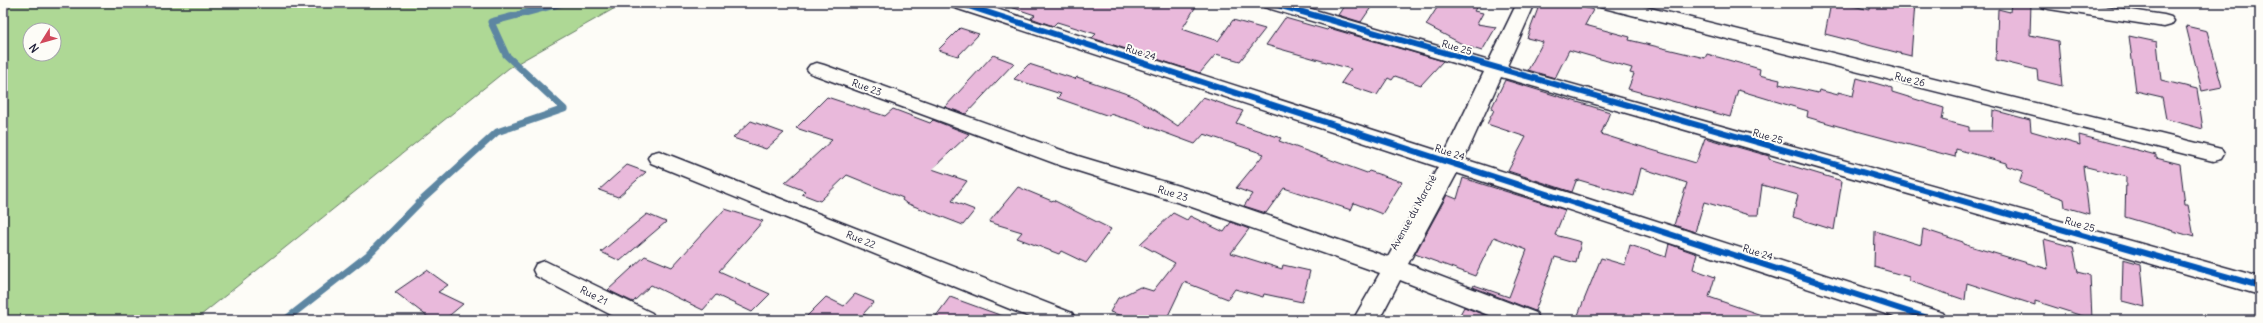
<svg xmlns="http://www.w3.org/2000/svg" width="2263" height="323" font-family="Delius,sans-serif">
<rect width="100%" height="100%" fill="#fdfcf7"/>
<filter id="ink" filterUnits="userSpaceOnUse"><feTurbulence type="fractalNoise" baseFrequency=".025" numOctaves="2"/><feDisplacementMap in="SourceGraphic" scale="8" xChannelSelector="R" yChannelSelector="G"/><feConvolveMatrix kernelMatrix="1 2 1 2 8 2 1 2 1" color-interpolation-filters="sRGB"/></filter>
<g filter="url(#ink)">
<path fill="#aed895" stroke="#687d68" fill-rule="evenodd" d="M3,3H624L509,68L195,320H3ZM30,30H54V54H30Z"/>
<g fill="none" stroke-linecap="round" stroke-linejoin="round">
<path stroke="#5d86a2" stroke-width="7" d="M285,320L368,255L422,200L497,132L564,109L506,55L491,22L562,3"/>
</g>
<path fill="#e9b9db" stroke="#22223b" d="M1012,3H1198L1182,29L1218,41L1233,20L1265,29L1240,61L1216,54L1200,73L1092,38L1096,34L1057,22L1053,26L1031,18L1035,15L1011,7Z
M1346,3H1374L1361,22L1338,15Z
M1440,3H1479L1474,11L1483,13L1477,24L1496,27L1482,51L1466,46L1426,25Z
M1540,3H1569L1593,10L1585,25L1630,37L1629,40L1705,58L1707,54L1760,69L1759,75L1780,80L1779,84L1818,93L1819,90L1838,95V92L1853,96L1857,78L1892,88V92L1944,108L1942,120L1969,127V131H1992L1993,110L2030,120L2031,131L2080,145L2079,135L2156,155V158L2180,164L2185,205H2188L2194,237L2125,217L2126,177L2083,166L2089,214L2065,207L2064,199L2019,183L2023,171L2007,166L2006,163L1956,149L1955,157L1838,126L1807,117L1808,111L1738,90L1730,117L1628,89L1634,74L1630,73L1632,68L1569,50L1555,78L1528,70L1543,42L1527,38Z
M1831,3H1840L1870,10V3H1915L1911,56L1825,34Z
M2011,3H2031L2030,35L2058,41L2062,86L2038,80L2037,70L1996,60L1998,9L2010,12Z
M1285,18L1327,30L1329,28L1443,61L1421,85L1395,76L1392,80L1388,78L1377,95L1341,83L1351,69L1266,45Z
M2186,26L2207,31L2222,87L2202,91Z
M960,28L979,34L958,56L938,50Z
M2129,36L2157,42L2161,80L2197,89L2203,129L2166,119L2162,97L2136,91Z
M993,55L1014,63L966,114L945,107Z
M1029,64L1075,79L1077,77L1133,96L1178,126L1203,97L1243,111L1236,123L1281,138L1279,141L1367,173L1369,171L1402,182L1382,214L1354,203L1351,210L1284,188L1266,213L1244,206L1252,194L1236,188L1264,154L1204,134L1195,144L1133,121L1110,114L1109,116L1057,98L1061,94L1014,79Z
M1505,80L1610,112L1601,134L1652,150L1696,163L1705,138L1769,156V159L1842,181L1834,230L1793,217L1798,195L1762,185L1758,215H1749L1704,202L1695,232L1674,225L1687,183L1641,168L1634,196L1579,180L1576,181L1572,192L1508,171L1526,137L1487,124L1494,110L1491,109Z
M827,97L885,116L893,109L930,123L933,120L969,134L932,169L967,181L952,201L975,210L963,225L906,203L902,200L903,198L847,175L820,201L802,194L805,191L785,183L832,140L796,128Z
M751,121L784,133L766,149L733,138Z
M627,165L646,172L618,197L599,190Z
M1463,178L1565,210L1555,235L1581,242L1576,263L1555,257L1535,311L1473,287L1474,285L1509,297L1527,250L1494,237L1475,276L1415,254L1447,195L1457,199Z
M1018,187L1052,201L1053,200L1111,229L1086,263L1061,251L1059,254L1017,238L1022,232L989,222Z
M725,209L763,221L719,271L770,294L752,312L716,295L703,310L651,285L633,302L608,290L645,256L672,267Z
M1173,213L1187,220L1190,216L1224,232L1231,222L1249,229L1231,253L1282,269L1283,265L1310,271L1302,302L1264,294L1263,297L1235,289L1228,299L1184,282L1166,320L1148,315L1145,320H1134L1110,312L1118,298L1140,287L1153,291L1175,263L1140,244Z
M647,214L666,222L620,261L601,252Z
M1923,229L1963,242V244L2048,269L2044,239L2073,247L2078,272L2090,275L2092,319L2035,301V305L1967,283L1965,300L1909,281V277L1874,267L1875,231L1921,245Z
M1669,244L1697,254L1693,269L1715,277L1709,297L1767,317V320H1576L1601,258L1625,265L1630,245L1666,257Z
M2123,259L2141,264L2145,307L2122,301Z
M427,270L448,285L438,292L463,304L444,320H432L395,292Z
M855,294L874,302L863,314L877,320H803L826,297L844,306Z
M950,297L1008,318V320H933Z
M1464,307L1497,320H1457Z"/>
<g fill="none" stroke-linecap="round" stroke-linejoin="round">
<g stroke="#22223b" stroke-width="3">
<path id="minor" d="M950,3H978L1445,153L1484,72L1264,7L1262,3H1291L1489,61L1517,3H1535L1507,66L2260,277V295L1501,77L1464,159L1943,313L1947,320H1904L1457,173L1408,264L1536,313L1540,320H1501L1400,280L1379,320H1353L1380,273L1186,205L1062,166L810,73L807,69L810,65L817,63L824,65L1078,156L1202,193L1388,257L1438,167L952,7Z
M1598,3H1630L2213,147L2221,149L2224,154L2221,159L2213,161L1600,7Z
M2040,3H2085L2164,15L2171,17L2174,21L2171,25L2164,27L2049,9L2042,7Z
M659,151L1072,313L1076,320H1037L651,163L648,158L651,153Z
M545,261L652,313L656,320H621L536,276L533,270L536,264Z"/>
</g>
<use href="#minor" fill="#fdfcf7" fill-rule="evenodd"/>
<g stroke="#fdfcf7" stroke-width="8">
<path id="cycleway" d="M959,3L1934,320
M1271,3L2260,286"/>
</g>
<use href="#cycleway" stroke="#0057b8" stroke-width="6"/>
</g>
</g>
<g text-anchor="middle" stroke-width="4" stroke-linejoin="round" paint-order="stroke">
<g font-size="10" fill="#22223b" stroke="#fdfcf7">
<text transform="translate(1457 47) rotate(16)" y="4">Rue 25</text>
<text transform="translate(1141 52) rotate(18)" y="4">Rue 24</text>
<text transform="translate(1910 79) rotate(14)" y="4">Rue 26</text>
<text transform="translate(867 87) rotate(20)" y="4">Rue 23</text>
<text transform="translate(1768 136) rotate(16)" y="4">Rue 25</text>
<text transform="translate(1450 152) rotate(18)" y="4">Rue 24</text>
<text transform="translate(1173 193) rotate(17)" y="4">Rue 23</text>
<text transform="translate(1413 212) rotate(-61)" y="4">Avenue du Marché</text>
<text transform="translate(2080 224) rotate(16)" y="4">Rue 25</text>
<text transform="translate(861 239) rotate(22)" y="4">Rue 22</text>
<text transform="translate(1758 252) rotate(18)" y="4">Rue 24</text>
<text transform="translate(594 295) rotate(27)" y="4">Rue 21</text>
</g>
</g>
<rect width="2263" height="323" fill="none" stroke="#fdfcf7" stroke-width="16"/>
<rect x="8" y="8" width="2247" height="307" fill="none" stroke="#22223b" stroke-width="1.5" filter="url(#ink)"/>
<g transform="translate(42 42) rotate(233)"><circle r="19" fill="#fdfcf7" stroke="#a5a5ac"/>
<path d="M0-3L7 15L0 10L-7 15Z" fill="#d1495b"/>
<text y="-6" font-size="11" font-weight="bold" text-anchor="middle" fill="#22223b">N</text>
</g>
</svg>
